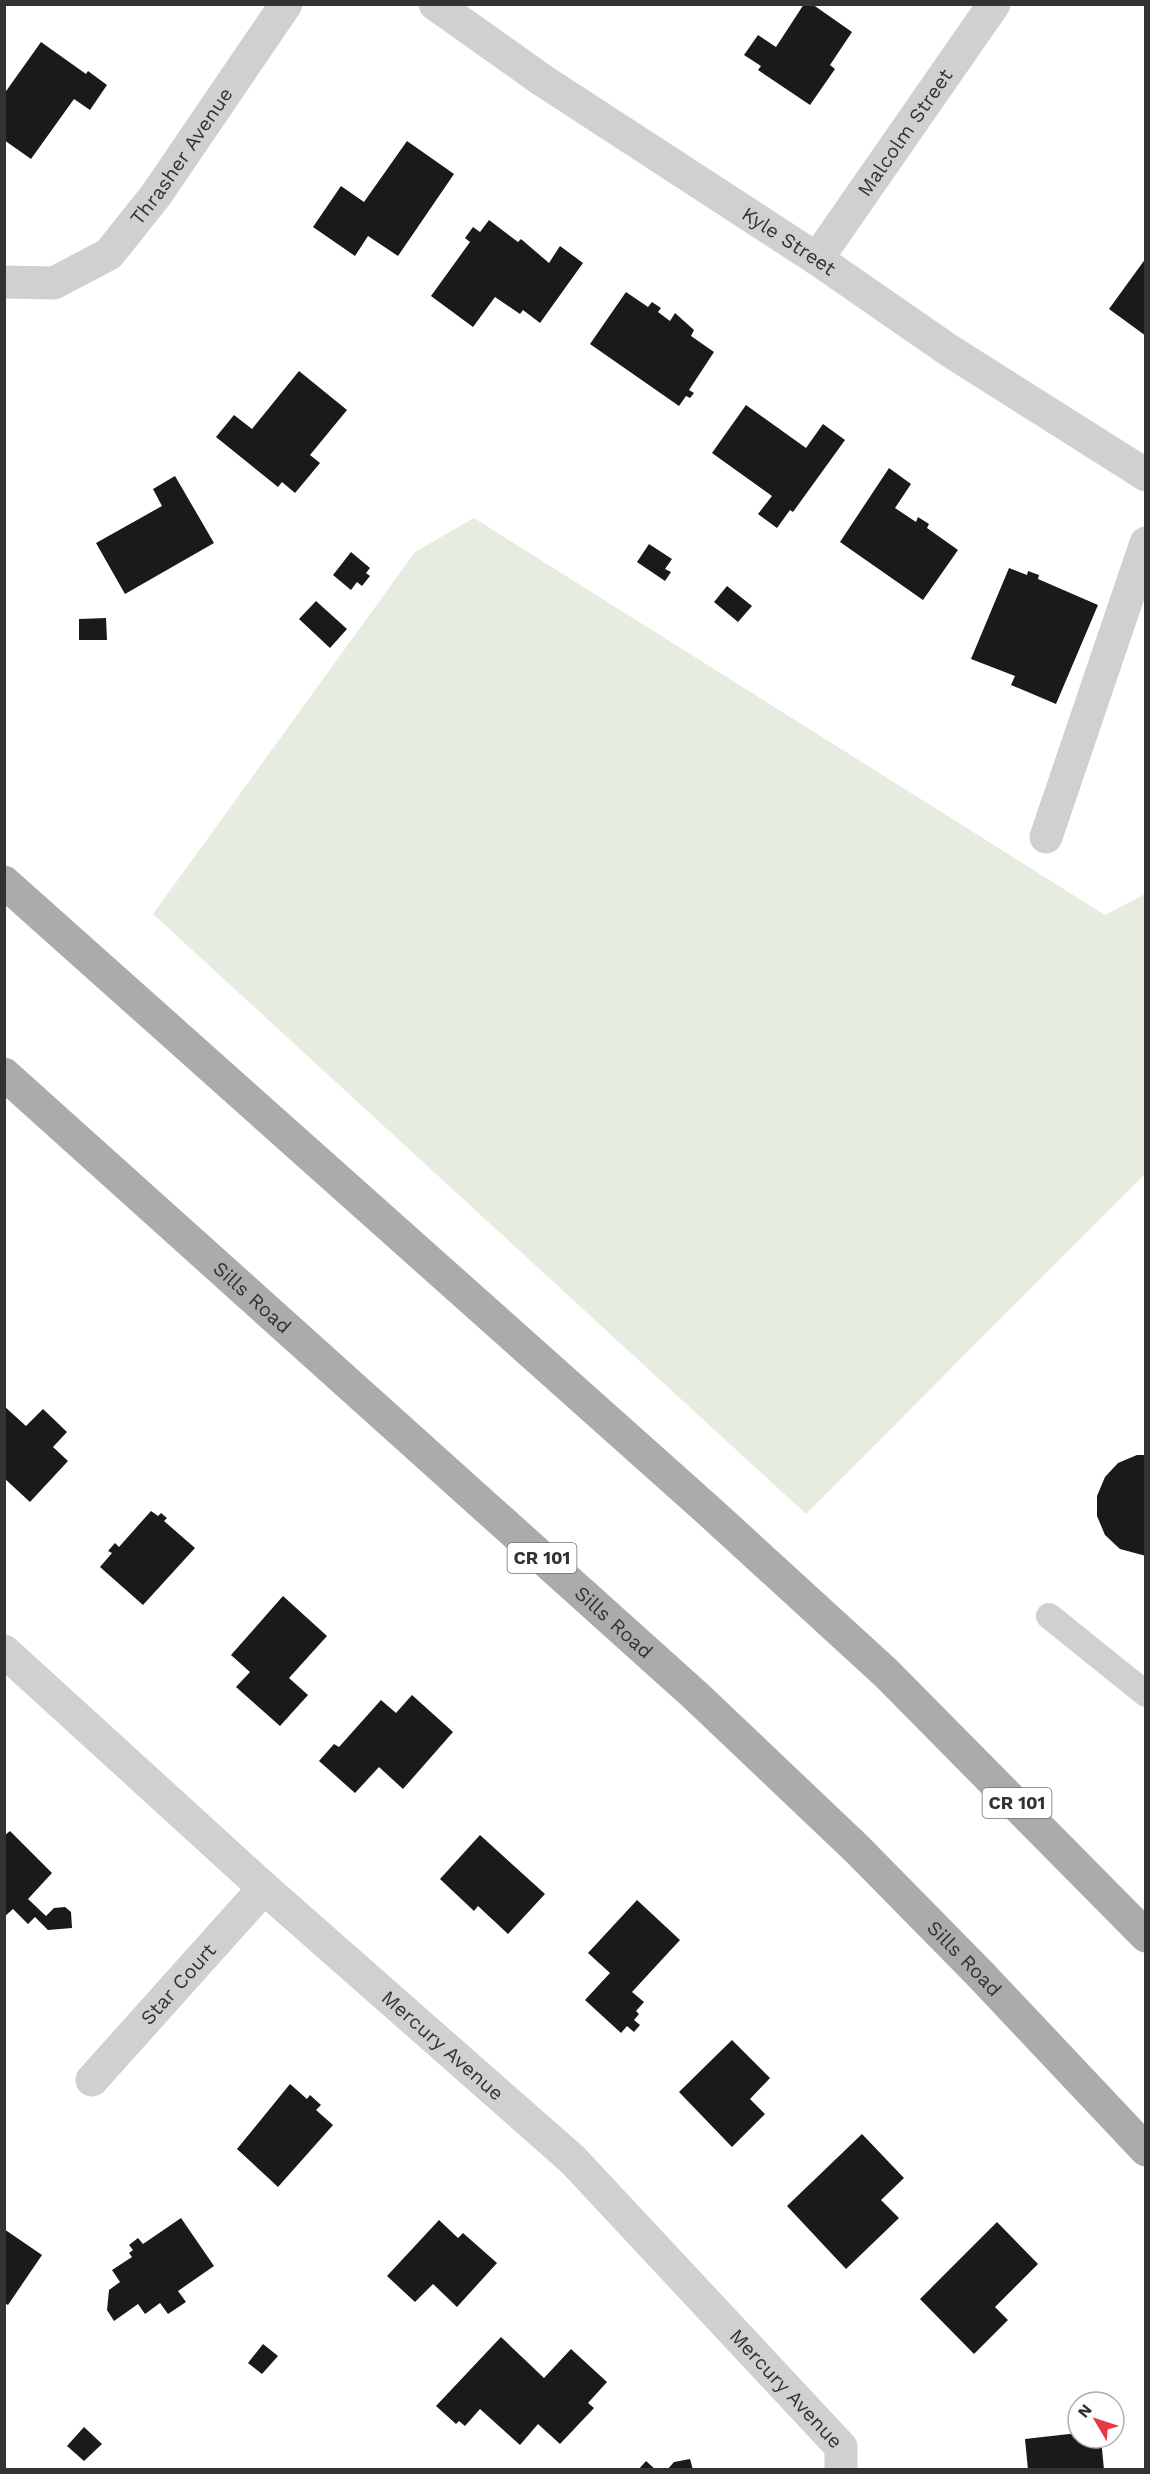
<svg xmlns="http://www.w3.org/2000/svg" width="1150" height="2474" font-family="'Work Sans',sans-serif">
<rect width="100%" height="100%" fill="#fff"/>
<path fill="#e6ecdf" d="M474,518L1105,915L1145,894V1174L806,1514L153,914L415,552Z"/>
<path fill="#1a1a1a" d="M804,4H812L852,32L830,65L835,69L810,105L758,70L761,66L744,55L758,35L776,47Z
M41,42L86,74L88,71L107,85L90,110L74,99L31,159L4,140V94Z
M407,141L454,174L398,256L368,236L355,256L313,227L341,186L364,202Z
M489,220L518,242L521,239L549,263L560,246L583,263L540,323L523,310L520,314L495,297L473,327L431,296L470,242L465,238L473,227L480,232Z
M1146,258V336L1109,309Z
M626,292L648,307L652,302L661,308L658,312L670,321L675,313L694,330L691,336L714,352L689,390L694,393L690,398L686,396L679,406L590,344Z
M299,371L347,410L310,455L320,463L295,493L282,482L278,487L216,437L234,415L252,429Z
M746,405L806,448L823,424L845,440L793,512L790,510L777,528L758,514L772,496L712,453Z
M889,468L911,484L895,508L916,522L918,517L929,524L927,528L958,550L923,600L840,542Z
M175,476L214,543L125,594L96,543L162,506L153,489Z
M649,544L672,559L665,569L671,572L665,581L637,562Z
M351,552L370,568L366,573L370,576L362,586L357,582L351,590L333,575Z
M1009,568L1027,575L1028,571L1039,575L1038,579L1098,605L1056,704L1011,685L1015,676L971,659Z
M727,586L752,606L738,622L714,602Z
M316,601L347,629L330,648L299,619Z
M106,618L107,640H79V619Z
M4,1406L26,1426L43,1409L67,1432L53,1447L68,1461L30,1502L4,1478Z
M1137,1455H1146V1556L1120,1549L1105,1535L1097,1516V1496L1105,1477L1118,1463Z
M151,1511L158,1516L161,1513L167,1518L164,1521L195,1548L143,1605L100,1567L112,1553L108,1551L115,1543L119,1547Z
M283,1596L327,1636L289,1678L308,1695L280,1726L236,1687L250,1672L231,1655Z
M412,1695L453,1732L403,1789L379,1767L355,1793L319,1761L334,1744L339,1747L381,1700L396,1713Z
M10,1831L52,1873L28,1899L46,1916L54,1908L65,1907L71,1912L72,1928L48,1930L35,1917L28,1924L13,1909L4,1917V1836Z
M480,1835L545,1894L508,1934L478,1906L474,1911L440,1879Z
M637,1900L680,1940L632,1992L644,2002L636,2011L639,2014L634,2020L640,2025L634,2032L627,2026L621,2033L585,2000L610,1973L588,1953Z
M732,2040L770,2078L750,2099L765,2114L732,2147L679,2092Z
M290,2084L307,2099L310,2095L321,2105L316,2110L333,2125L278,2187L237,2149Z
M862,2134L904,2178L881,2200L899,2218L846,2269L787,2206Z
M181,2218L214,2266L178,2291L186,2302L168,2314L160,2303L145,2314L138,2304L114,2321L107,2310L109,2290L120,2282L112,2270L132,2257L129,2253L133,2250L129,2245L138,2238L143,2244Z
M439,2220L458,2238L463,2233L497,2263L457,2307L433,2284L415,2302L387,2276Z
M997,2222L1038,2264L995,2307L1008,2320L974,2354L920,2299Z
M4,2229L42,2255L8,2305L4,2303Z
M501,2337L544,2378L571,2349L607,2382L588,2403L594,2408L560,2444L538,2424L520,2445L480,2409L465,2426L459,2421L456,2424L436,2406Z
M263,2344L278,2356L262,2374L248,2363Z
M84,2427L102,2444L84,2461L67,2446Z
M1078,2433V2438H1101L1104,2470H1028L1025,2439Z
M690,2459L693,2470H667L674,2462Z
M646,2461L656,2470H638Z"/>
<g fill="none" stroke-linecap="round" stroke-linejoin="round">
<path stroke="#d0d0d0" stroke-width="26" d="M1049,1616L1146,1694"/>
<g stroke="#d0d0d0" stroke-width="33">
<path id="s1" d="M435,4L542,80L817,259L950,351L1146,475"/>
<path id="s2" d="M817,259L994,4"/>
<path id="s3" d="M4,282L54,283L109,254L156,195L286,4"/>
<path d="M1046,837L1146,543"/>
<path id="s4" d="M4,1651L264,1888L573,2160L841,2447V2470"/>
<path id="s5" d="M92,2080L264,1888"/>
</g>
<g stroke="#ababab" stroke-width="33">
<path d="M4,882L709,1511L886,1673L1146,1936"/>
<path id="s6" d="M4,1074L696,1696L857,1849L980,1974L1146,2150"/>
</g>
</g>
<g text-anchor="middle" stroke-width="6" stroke-linejoin="round" paint-order="stroke">
<g fill="#fff" stroke="#707070" stroke-width="1.5">
<rect x="507.5" y="1543" width="69" height="30" rx="4.5"/>
<rect x="982.5" y="1788" width="69" height="30" rx="4.5"/>
</g>
<g font-size="18" font-weight="bold" fill="#333">
<text x="542" y="1564">CR 101</text>
<text x="1017" y="1809">CR 101</text>
</g>
<g font-size="20" fill="#333" stroke="#fff">
<text dy="7" stroke="none"><textPath href="#s2" startOffset="154">Malcolm Street</textPath></text>
<text dy="7" stroke="none"><textPath href="#s3" startOffset="234">Thrasher Avenue</textPath></text>
<text dy="7" stroke="none"><textPath href="#s1" startOffset="426">Kyle Street</textPath></text>
<text dy="7" stroke="none"><textPath href="#s6" startOffset="334">Sills Road</textPath></text>
<text dy="7" stroke="none"><textPath href="#s6" startOffset="820">Sills Road</textPath></text>
<text dy="7" stroke="none"><textPath href="#s6" startOffset="1306">Sills Road</textPath></text>
<text dy="7" stroke="none"><textPath href="#s5" startOffset="129">Star Court</textPath></text>
<text dy="7" stroke="none"><textPath href="#s4" startOffset="590">Mercury Avenue</textPath></text>
<text dy="7" stroke="none"><textPath href="#s4" startOffset="1076">Mercury Avenue</textPath></text>
</g>
</g>
<rect width="1150" height="2474" fill="none" stroke="#333333" stroke-width="12"/>
<g transform="translate(1096 2420) rotate(309)"><circle r="28" fill="#ffffff" stroke="#adadad" stroke-width="1.5"/>
<path d="M0-4.5L10 22L0 15L-10 22Z" fill="#e63946"/>
<text y="-9" font-size="16" font-weight="bold" text-anchor="middle" fill="#333333">N</text>
</g>
</svg>
